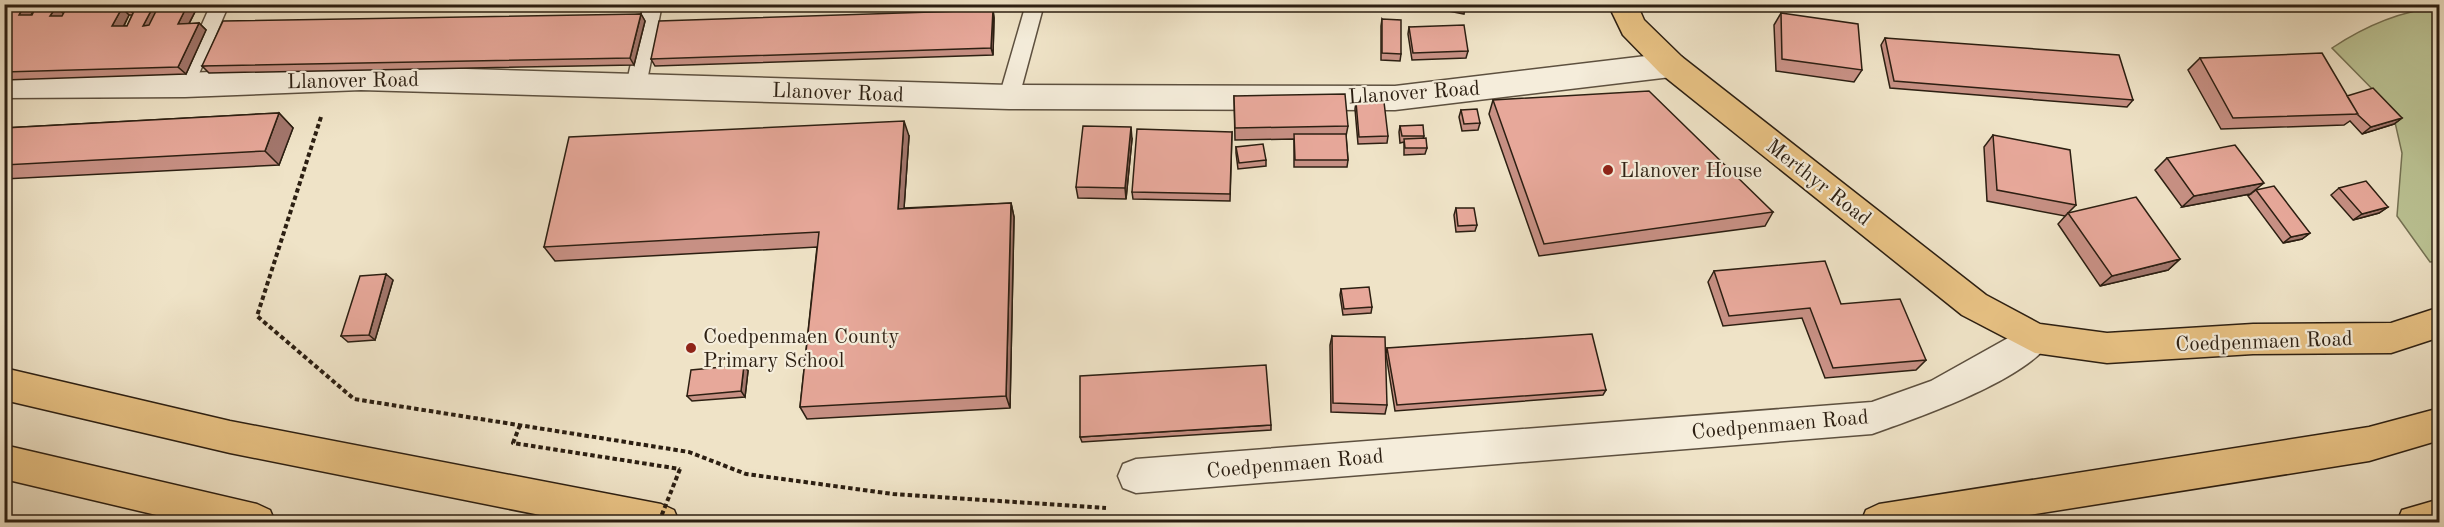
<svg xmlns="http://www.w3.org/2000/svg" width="2444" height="527" font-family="'Old Standard TT',serif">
<rect width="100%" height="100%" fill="#efe3c7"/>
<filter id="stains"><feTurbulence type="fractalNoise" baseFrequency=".00333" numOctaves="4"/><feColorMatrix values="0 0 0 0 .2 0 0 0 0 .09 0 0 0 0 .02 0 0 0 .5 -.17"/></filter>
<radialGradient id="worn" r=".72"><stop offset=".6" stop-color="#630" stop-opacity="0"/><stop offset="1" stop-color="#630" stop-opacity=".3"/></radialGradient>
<path fill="#bbc394" stroke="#747153" stroke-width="1.5" d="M2439,7V261L2430,262L2397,216L2402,153L2392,109L2332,48C2365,26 2400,11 2439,7Z"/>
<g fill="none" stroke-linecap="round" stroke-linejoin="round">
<g stroke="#5d503f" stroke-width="3">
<path id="service" d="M211,4H229L192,90L185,93L178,90L175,85Z
M644,4H662L646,86L643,91L636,94L629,91L626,86Z
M1026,4H1044L1019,97L1016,102L1009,105L1002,102L999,97Z"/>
</g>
<g stroke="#5d503f" stroke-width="3">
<path id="minor" d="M1671,53L1682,57L1686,65L1682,73L1671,77L1395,110L1009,109L361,90L185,97L4,98V74L185,73L361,66L1009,85L1395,86Z
M2035,323L2047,327L2052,338C2033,378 1915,419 1872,434L1136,493L1123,488L1118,476L1123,464L1136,459L1872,402L1931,381Z"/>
</g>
<g stroke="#2c1f12" stroke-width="3">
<path id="primary" d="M1608,4H1637L1644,20L1682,57L1986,295L2040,324L2107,333L2253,324L2391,323L2440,307V337L2391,353L2253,354L2107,363L2035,353L1962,315L1660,73L1623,35Z"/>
</g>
<g stroke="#2c1f12" stroke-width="3">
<path id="trunk" d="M4,368L230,421L661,504L674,510L679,522H575L230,453L4,400Z
M2440,408V440L2369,461L1985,522H1861L1866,510L1879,504L2369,427Z
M4,445L257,504L270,510L275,522H186L4,479Z
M2440,499V522H2397L2402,510Z"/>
</g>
<path stroke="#2c1f12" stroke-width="4" stroke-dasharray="4.5 3" stroke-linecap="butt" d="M321,117L257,316L354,399L689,452L746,474L893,494L1106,508
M520,425L513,443L680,469"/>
<use href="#service" fill="#f5eddb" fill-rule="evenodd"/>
<use href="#minor" fill="#f5eddb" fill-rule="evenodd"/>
<use href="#primary" fill="#e8c284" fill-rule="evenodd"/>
<use href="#trunk" fill="#e8c284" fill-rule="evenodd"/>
<path stroke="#2c1f12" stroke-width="4" stroke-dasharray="4.5 3" stroke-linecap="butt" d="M659,522L680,469"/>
</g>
<path fill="#c79084" stroke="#2c1f12" stroke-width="1.5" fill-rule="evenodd" d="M4,4H37L31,15L56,7L64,14L106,6V4H140L138,7H153L156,10L152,4H199L189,24L199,23L206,30L186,74L4,80ZM129,15H132L127,26H124Z
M1414,4H1466L1464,14Z
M993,10L994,18L993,55L655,66L651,59Z
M1781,13L1862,70L1854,82L1776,71L1774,25Z
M641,14L645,21L634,65L209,73L202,66Z
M1382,19L1401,54L1400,61L1381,60V26Z
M1409,27L1468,51L1466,58L1412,60L1408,34Z
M1885,38L2133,100L2127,107L1890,88L1881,45Z
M2200,58L2347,96L2402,118L2394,124L2362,134L2350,121L2344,125L2221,129L2188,70Z
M1234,96L1348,126L1346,136L1348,160L1347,167H1294V139L1235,140Z
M1493,100L1773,212L1765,226L1539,256L1489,114Z
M1356,102L1388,136L1387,143L1358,144L1355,109Z
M1461,110L1480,123L1478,130L1462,131L1459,117Z
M279,113L293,128L279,165L4,179V128Z
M1400,126L1424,136L1423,139L1427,148L1425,154L1404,155V142L1400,143L1399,132Z
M1232,132L1230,201L1133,199L1132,192Z
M1993,135L2076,205L2065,216L1987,201L1984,147Z
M909,136L904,208L1011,203L1014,217L1010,408L807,419L800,407L817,247L555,261L544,247Z
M1132,139L1126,199L1078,198L1076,187Z
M1236,147L1266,160V166L1238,169L1236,153Z
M2167,158L2250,194L2182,207L2155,170Z
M2339,188L2388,207L2379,213L2353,220L2331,195Z
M2256,190L2310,233L2302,239L2283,243L2248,196Z
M1456,208L1477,225L1475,231L1456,232L1454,215Z
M2068,213L2180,259L2168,270L2100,286L2058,224Z
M1714,271L1841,304L1926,360L1916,370L1825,378L1802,318L1723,326L1708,282Z
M393,280L375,340L348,342L341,336Z
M1341,289L1372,307L1371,313L1343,315L1340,295Z
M1332,336L1387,405L1385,414L1331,412L1330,345Z
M1387,348L1606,390L1603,395L1395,411L1386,354Z
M748,371L745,397L692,401L687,396Z
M1271,425V430L1082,442L1080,437Z"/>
<path fill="#a2766c" stroke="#2c1f12" stroke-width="1.5" d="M4,4H23L4,37Z
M25,4H37L27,22L19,15Z
M129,4H140L135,15L127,8Z
M188,4H199L185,31L178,24Z
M56,7L64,14L58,23L50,16Z
M153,7L160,14L151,33L143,26Z
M122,8L129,15L120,33L112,26Z
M993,10L994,18L993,55L991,48Z
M641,14L645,21L634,65L630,58Z
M199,23L206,30L186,74L178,67Z
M279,113L293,128L279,165L265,151Z
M2402,118L2394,124L2362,134L2371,127Z
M904,121L909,136L903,223L898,209Z
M1131,127L1132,139L1126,199L1125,188Z
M2264,183L2250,194L2182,207L2194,196Z
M1011,203L1014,217L1010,408L1006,396Z
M2388,207L2379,213L2353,220L2362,214Z
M2310,233L2302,239L2283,243L2291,237Z
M2180,259L2168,270L2100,286L2112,276Z
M386,274L393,280L375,340L369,335Z
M744,365L748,371L745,397L741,391Z"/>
<path fill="#e7a89a" stroke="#2c1f12" stroke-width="1.5" d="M11,4H25L19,15H32L36,7H56L50,16H62L67,7L106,6V4H129L127,8H122L112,26H127L136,7H153L143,26L149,25L159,5L152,4H188L178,24L199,23L178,67L4,72V15Z
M1453,4H1466V7Z
M993,10L991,48L651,59L659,21Z
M1781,13L1858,24L1862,70L1782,59Z
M641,14L630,58L202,66L223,21Z
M1382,19L1401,20V54L1382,53Z
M1464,25L1468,51L1413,53L1409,27Z
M1885,38L2119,55L2133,100L1894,81Z
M2322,53L2358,114L2233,118L2200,58Z
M2373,88L2402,118L2371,127L2357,114H2358L2347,96Z
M1649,91L1773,212L1544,244L1493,100Z
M1345,94L1348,126L1235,128L1234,96Z
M1356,102H1384L1388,136L1359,137Z
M1477,109L1480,123L1464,124L1461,110Z
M279,113L265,151L4,165V128Z
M904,121L898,209L1011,203L1006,396L800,407L819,232L544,247L569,137Z
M1423,125L1424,136H1402L1400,126Z
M1083,126L1131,127L1125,188L1076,187Z
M1137,129L1232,132L1230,194L1132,192Z
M1294,134H1346L1348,160H1295Z
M1993,135L2070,150L2076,205L1997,190Z
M1426,138L1427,148H1405L1404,139Z
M1263,144L1266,160L1239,163L1236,147Z
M2235,145L2264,183L2194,196L2167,158Z
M2366,181L2388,207L2362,214L2339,188Z
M2274,186L2310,233L2291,237L2256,190Z
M2136,197L2180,259L2112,276L2068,213Z
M1456,208H1474L1477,225L1458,226Z
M1825,261L1841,304L1900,299L1926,360L1833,368L1810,308L1729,316L1714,271Z
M386,274L369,335L341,336L360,276Z
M1369,287L1372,307L1344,309L1341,289Z
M1592,334L1606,390L1397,405L1387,348Z
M1332,336L1385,337L1387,405L1333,403Z
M744,365L741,391L687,396L691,370Z
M1266,365L1271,425L1080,437V376Z"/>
<g fill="#8f2418" stroke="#f5eddb" stroke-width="2">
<circle cx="1608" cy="170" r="6"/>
<circle cx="691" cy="348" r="6"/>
</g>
<g text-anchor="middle" stroke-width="4.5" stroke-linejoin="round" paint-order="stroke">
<g font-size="21" fill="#2c1f12" stroke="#f5eddb">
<text transform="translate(353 80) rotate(-1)" y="7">Llanover Road</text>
<text transform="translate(838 92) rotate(2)" y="7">Llanover Road</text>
<text transform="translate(1414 92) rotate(-4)" y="7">Llanover Road</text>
<text transform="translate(1819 182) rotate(38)" y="7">Merthyr Road</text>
<text transform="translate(2264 341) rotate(-2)" y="7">Coedpenmaen Road</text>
<text transform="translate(1780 424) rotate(-5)" y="7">Coedpenmaen Road</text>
<text transform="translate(1295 463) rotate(-5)" y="7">Coedpenmaen Road</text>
</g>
<g font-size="21" fill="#2c1f12" stroke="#f5eddb" text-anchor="start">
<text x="1620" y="177">Llanover House</text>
<text x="703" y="343">Coedpenmaen County<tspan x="703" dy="24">Primary School</tspan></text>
</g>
</g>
<rect width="2444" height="527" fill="none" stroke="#efe3c7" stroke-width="24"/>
<rect x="6" y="6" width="2432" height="515" fill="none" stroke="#2c1f12" stroke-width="3"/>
<rect x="12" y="12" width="2420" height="503" fill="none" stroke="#2c1f12" stroke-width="1.5"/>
<rect width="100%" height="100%" filter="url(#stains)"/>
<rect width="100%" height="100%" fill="url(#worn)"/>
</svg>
